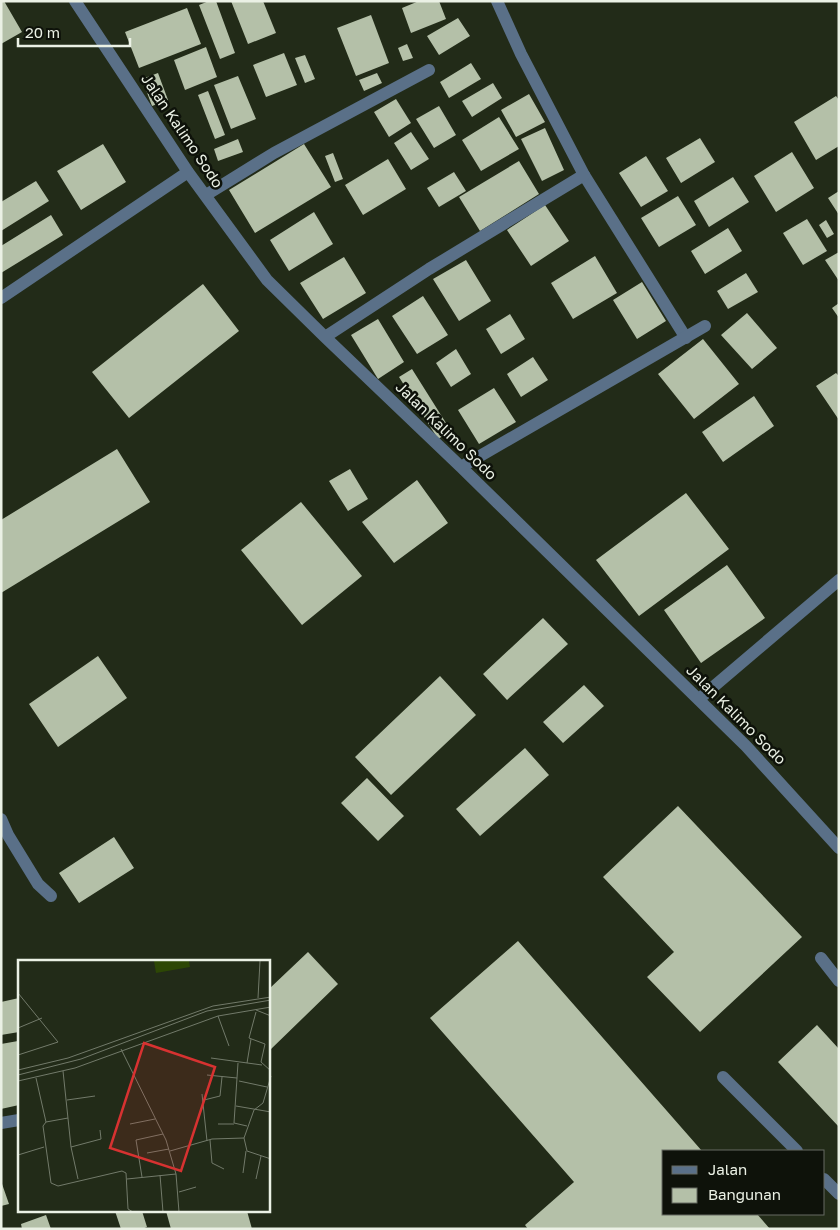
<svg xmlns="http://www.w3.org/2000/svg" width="840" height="1230" font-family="'Golos Text',sans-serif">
<rect width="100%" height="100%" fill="#222b18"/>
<path fill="#b4c0a8" d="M1,1H4L22,32L1,44Z
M209,1H216L235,53L220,59L199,5Z
M231,1H263L276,33L248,44Z
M419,1H439L446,19L411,33L402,8Z
M187,8L201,44L139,68L125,32Z
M371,15L389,63L356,76L337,28Z
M458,18L470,36L439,55L427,36Z
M407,44L413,58L403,61L398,48Z
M206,47L217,77L185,90L174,60Z
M284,53L297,85L266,97L253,65Z
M305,55L315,79L305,83L295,58Z
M471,63L481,79L449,98L440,82Z
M158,73L168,100L152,106L142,79Z
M377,73L382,83L364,91L359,80Z
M238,76L256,119L231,129L214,85Z
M493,83L502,98L472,117L462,101Z
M208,91L225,135L215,139L198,95Z
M529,94L545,122L516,137L501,110Z
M836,96L839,100V146L816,160L794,122Z
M396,99L411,123L389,137L374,112Z
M439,106L456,135L434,148L416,119Z
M499,117L519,149L481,171L462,140Z
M545,128L564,170L542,181L521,139Z
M411,132L429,159L411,170L394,143Z
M700,138L715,162L681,183L666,158Z
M238,139L243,152L218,161L214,149Z
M103,144L126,182L81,210L57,171Z
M304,144L331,187L255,233L229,190Z
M792,152L814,188L776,212L754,176Z
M333,153L343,179L335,182L325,156Z
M646,156L668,191L641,207L619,173Z
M388,159L406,189L363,215L345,185Z
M519,161L539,194L480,231L459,197Z
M454,172L466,191L439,207L427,188Z
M733,177L749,202L709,227L694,201Z
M36,181L49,201L1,231V202Z
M839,191V215L828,198Z
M678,196L696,225L659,247L641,218Z
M545,205L569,241L531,266L507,230Z
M314,212L333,244L289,271L270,240Z
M51,215L63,235L1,273V246Z
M807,219L827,251L803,265L783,233Z
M826,220L834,234L827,238L819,225Z
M728,228L742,251L705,274L691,251Z
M839,252V281L825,260Z
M595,256L617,293L573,319L551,283Z
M344,257L366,293L323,319L300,283Z
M466,260L491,301L459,321L433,279Z
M746,273L758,292L728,309L717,291Z
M642,282L666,321L637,339L613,300Z
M203,284L239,331L129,418L92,372Z
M423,296L448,335L417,354L392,316Z
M839,303V318L832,308Z
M747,313L777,348L752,369L721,335Z
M510,314L525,339L501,354L486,329Z
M378,319L404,362L378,379L351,335Z
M703,339L739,384L694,419L658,374Z
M456,349L471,374L451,387L436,363Z
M533,357L548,380L521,397L507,374Z
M412,369L451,431L438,439L399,377Z
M836,373L839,376V420L816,386Z
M494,388L516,422L479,444L458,410Z
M754,396L774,426L723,462L702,432Z
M117,449L150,502L1,593V520Z
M350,469L368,499L348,511L329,481Z
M417,480L448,523L394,563L362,522Z
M686,493L729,549L639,616L596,560Z
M301,502L362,576L302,625L241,550Z
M727,565L765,618L701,663L664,610Z
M543,618L568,644L507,700L483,674Z
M98,656L127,698L58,747L29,704Z
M440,676L476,715L391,795L355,757Z
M584,685L604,706L563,743L543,722Z
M525,748L549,775L480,836L456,809Z
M367,778L404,816L378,841L341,803Z
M678,806L802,937L700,1032L647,977L674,952L603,877Z
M114,837L134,868L79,903L59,873Z
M518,941L702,1151H664V1214H757L770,1229H528L525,1225L574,1182L430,1018Z
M308,952L338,984L269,1051V989Z
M19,998V1032L1,1035V1002Z
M817,1025L839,1049V1127L778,1062Z
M18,1041L19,1105L1,1109V1044Z
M1,1181L9,1204L1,1206Z
M115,1211H142L147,1227L142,1229H121Z
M166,1211H247L252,1229H171Z
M46,1215L51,1229H22L21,1224Z"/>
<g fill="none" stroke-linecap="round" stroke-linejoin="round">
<path stroke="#5a7088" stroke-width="12" d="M584,175L686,338
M699,699L839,580
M821,958L839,981
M723,1077L797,1151
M824,1179L839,1194"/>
<path stroke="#5a7088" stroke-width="12" d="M75,1L188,172L267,280L325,337L461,467L746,746L839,848
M206,195L274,153L429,70
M1,298L188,172
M325,337L429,269L584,175L521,54L497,1
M461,467L705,326
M1,819L8,835L38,884L51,896
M1,1123L19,1120"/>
</g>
<g text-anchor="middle" stroke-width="5" stroke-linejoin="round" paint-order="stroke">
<g font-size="15" fill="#ebf1e5" stroke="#0e120a">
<text transform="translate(182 131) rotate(56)" y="5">Jalan Kalimo Sodo</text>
<text transform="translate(446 431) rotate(44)" y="5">Jalan Kalimo Sodo</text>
<text transform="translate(736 715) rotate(45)" y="5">Jalan Kalimo Sodo</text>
</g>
</g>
<g transform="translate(18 960)">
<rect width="252" height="252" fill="#222b18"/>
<path d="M136,1H171L172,7L138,13Z" fill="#2d4705"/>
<path fill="none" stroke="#727a6a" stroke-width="1" d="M0,33L40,82L0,95M240,38L242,1M238,50L253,56M238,52L231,78L247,84L243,102L253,111M200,56L211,86M0,68L24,58M103,89L148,180L158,214L161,252M193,98L244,105M220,103L216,163L229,166M229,103L233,79M0,110L50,98L195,46L253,37M45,111L53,187L60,219M0,115L63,99L189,51L253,40M189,115L219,118M253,116L245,143L236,150L226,178L229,191L253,199M18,118L28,162M0,121L57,108L200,56L253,47M221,121L249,127M184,134L189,181M49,140L77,136M186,140L202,136L204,117M218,146L253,152M50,158L28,162L25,166L33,223L40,226L104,211L108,213L110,249L115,252M112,164L137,159M200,164H216M192,180L194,203L206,209M53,187L83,179L82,170M152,191L194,179L226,178M129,193L151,189M0,195L26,187M225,213L228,191M142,215L145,252M124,217L118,180L145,174M109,219L158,214M238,219L243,196M161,232L178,227"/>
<path fill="#d73231" fill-opacity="0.15" stroke="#d73231" stroke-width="2.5" d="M126,83L197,107L163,211L92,188Z"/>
<rect width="252" height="252" fill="none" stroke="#ebf1e5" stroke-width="2.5"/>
</g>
<rect width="840" height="1230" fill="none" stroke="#ebf1e5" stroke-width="5"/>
<rect x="662" y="1150" width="162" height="65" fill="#0e120a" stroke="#666b62"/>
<rect x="672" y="1166" width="25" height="8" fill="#5a7088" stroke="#666b62"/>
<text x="708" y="1175" font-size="15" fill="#ebf1e5">Jalan</text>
<rect x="672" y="1188" width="25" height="15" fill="#b4c0a8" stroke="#666b62"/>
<text x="708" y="1200" font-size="15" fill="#ebf1e5">Bangunan</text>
<path d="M18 38v8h112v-8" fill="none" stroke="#ebf1e5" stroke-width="2.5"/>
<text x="25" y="38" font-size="15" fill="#ebf1e5" stroke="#0e120a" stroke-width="4" paint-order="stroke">20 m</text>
</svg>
